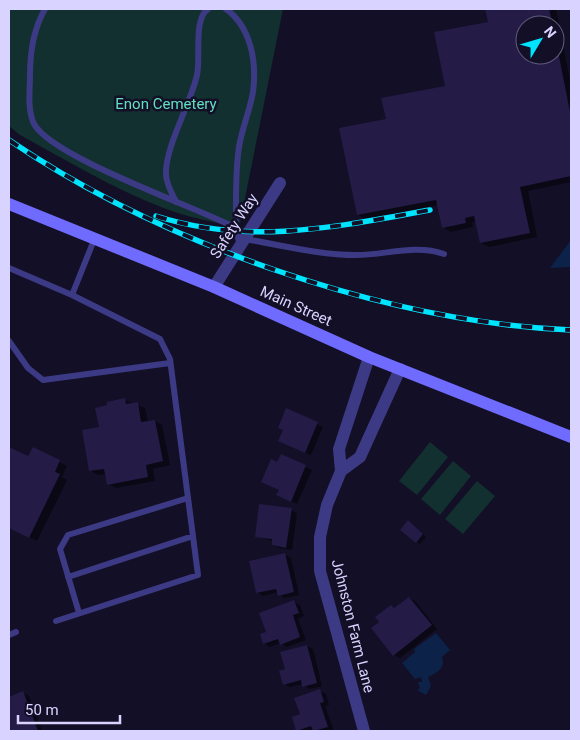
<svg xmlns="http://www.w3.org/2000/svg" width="580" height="740" font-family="Roboto,sans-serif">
<rect width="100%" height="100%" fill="#130f26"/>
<path fill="#12302f" d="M9,9H283L239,228C213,222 186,217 161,207C112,188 66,160 20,135L9,126Z
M430,442L448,457L417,495L399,481Z
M453,461L471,476L440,515L421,499Z
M477,481L495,496L463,534L445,519Z"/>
<path fill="#0c2248" d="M571,240V267L550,268Z
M436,633L450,650L442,657C446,668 437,673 428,677L431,686L426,695L417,690L420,688L418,682H422L421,677L415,679L402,663L415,652L414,649Z"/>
<path fill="#0007" fill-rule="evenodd" d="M487,9H556L571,85V182L528,191L537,237L489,247L481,243L477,221L472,222L473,227L451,232L443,227L438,205L366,219L358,215L387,120L447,86L489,23ZM525,25H555V55H525Z
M125,400L145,408L148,422L155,421L162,425L170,465L153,469L155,481L116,488L108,484L106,474L98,475L91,471L100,428Z
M287,410L323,427L311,455L285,444L284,430Z
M9,448L29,458L33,449L67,466L62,477L67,480L37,541L9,527Z
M281,455L312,470L297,504L284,498L280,490L278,463Z
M291,510L297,513L292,550L279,548L273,545V541L256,536Z
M412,524L426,537L420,544L416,542Z
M285,555L291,558L299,595L284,598L278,592L263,596L257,592Z
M409,598L415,601L437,629L400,658L394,655L373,628L380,622L391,606L396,609Z
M294,602L300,605L304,616L298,619L306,640L287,647L280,643L270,647L264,643L267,633Z
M307,646L313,649L322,686L309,689L303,684L290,687L284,684L287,670Z
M320,691L326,694L329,705L325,706L334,731H299L297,730L301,715Z
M23,693L29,696L42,731H13L9,721V698Z"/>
<path fill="#241b47" d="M485,9H549L553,25H525V55H555L556,41L571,117V176L520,187L530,233L480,243L474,216L465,218L466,223L442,228L436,200L357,215L339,128L386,119L381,98L445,86L434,32L488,22Z
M125,398L126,404L138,402L141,422L155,420L163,461L146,465L148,477L107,485L104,469L89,471L82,430L99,427L95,408L107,405V402Z
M286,408L318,422L305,453L278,441L283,430L278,428Z
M9,447L28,456L33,447L60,460L55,472L60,474L29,538L9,528Z
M281,454L306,465L291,502L276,495L279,490L261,482L271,459L277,462Z
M259,504L292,508L286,548L272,545V539L255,537Z
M408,520L423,534L416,543L400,530Z
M285,553L294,592L278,596L276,589L256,593L249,561Z
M409,597L432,625L393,656L371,628L379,622L375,617L391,605L394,608Z
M294,600L299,613L293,615L300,637L280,645L278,639L263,644L260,634L266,632L259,613Z
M307,645L317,683L302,687L301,680L283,685L279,671L285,669L280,652Z
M320,689L324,702L320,703L328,727L313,731L311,726L296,731L292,717L300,714L294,698Z
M23,691L38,731H11L9,725V697Z"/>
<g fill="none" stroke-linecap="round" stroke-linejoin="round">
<path stroke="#3d3a85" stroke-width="6" d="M45,9C34,28 30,52 30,75C30,90 27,109 34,124C53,158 196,207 236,228
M226,9C251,27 257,62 253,92C250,110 242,128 239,147C236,166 236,185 236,204C236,217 234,233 241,245
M176,202C172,193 166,184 166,174C165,147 191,103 197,75C201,57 193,19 208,9
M245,239C281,245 319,255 356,255C386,255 415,244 444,254
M9,268L72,295
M9,341L28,368L43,380L170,363
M68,577L193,536
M79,613L60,549L68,535L188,498
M56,621L198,575L170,359L160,339L72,295L94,240
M9,635L16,632"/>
<path stroke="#3d3a85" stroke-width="12" d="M214,287L280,183
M341,471L339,449L369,357
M364,731L320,571V537L327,505L341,471L360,457L400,369"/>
<path stroke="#6f6bff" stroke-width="12" d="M9,204L214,287L369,357L571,437"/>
<g stroke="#00e5ff" stroke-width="5.5">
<path id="rail" d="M9,140C162,244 386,322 571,330
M156,216C250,246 336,227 430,210"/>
</g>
<use href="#rail" stroke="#130f26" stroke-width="4" stroke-dasharray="11" stroke-linecap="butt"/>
</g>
<g text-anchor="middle" stroke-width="5" stroke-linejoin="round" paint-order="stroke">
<g font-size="15" fill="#5fe0c0" stroke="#130f26">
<text x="166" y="109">Enon Cemetery</text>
</g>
<g font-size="15" fill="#d9d4ff" stroke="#130f26">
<text transform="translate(234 226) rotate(-57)" y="5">Safety Way</text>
<text transform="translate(296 306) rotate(24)" y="5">Main Street</text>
<text transform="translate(353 626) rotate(76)" y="5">Johnston Farm Lane</text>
</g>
</g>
<rect width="580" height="740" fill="none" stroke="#d9d4ff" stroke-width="20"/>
<g transform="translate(540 40) rotate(52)"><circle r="24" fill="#130f26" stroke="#625e7d"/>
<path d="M0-4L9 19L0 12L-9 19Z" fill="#00e5ff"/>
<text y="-8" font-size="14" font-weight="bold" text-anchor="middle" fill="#d9d4ff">N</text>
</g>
<path d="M18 715v8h102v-8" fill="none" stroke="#d9d4ff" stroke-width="2.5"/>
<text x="25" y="715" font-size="15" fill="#d9d4ff" stroke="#130f26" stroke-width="4" paint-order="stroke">50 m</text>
</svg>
